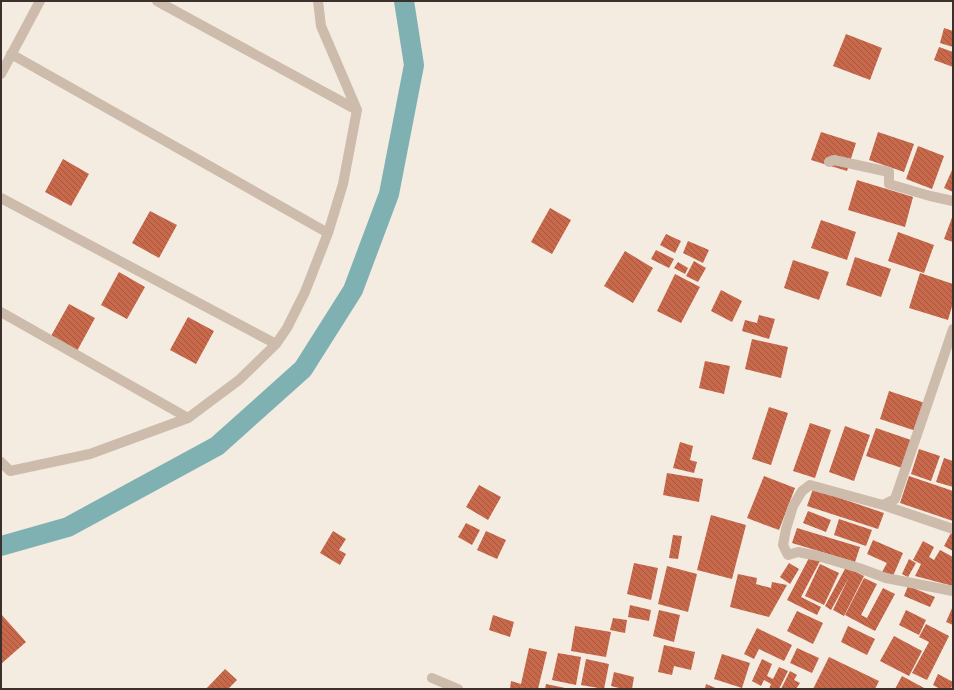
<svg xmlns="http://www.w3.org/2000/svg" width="954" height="690" font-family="Ubuntu,sans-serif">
<defs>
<pattern id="building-back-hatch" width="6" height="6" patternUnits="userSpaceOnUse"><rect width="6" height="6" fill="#c8694b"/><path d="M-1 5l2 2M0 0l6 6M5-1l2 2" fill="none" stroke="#a4573f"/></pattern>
</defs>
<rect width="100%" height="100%" fill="#f4ebe1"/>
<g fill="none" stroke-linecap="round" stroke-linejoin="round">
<path stroke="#7fb0b2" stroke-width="20" d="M1,546L68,527L217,446L303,369L353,290L389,194L414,65L404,1"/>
</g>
<path fill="url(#building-back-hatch)" d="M944,28L953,31V47L940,43Z
M846,34L882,48L870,80L833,66Z
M939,47L953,52V67L934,60Z
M821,132L856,143L847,171L811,160Z
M878,132L914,144L904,172L869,160Z
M918,146L944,156L932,189L906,179Z
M63,159L89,174L71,206L45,192Z
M953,168V192L944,188Z
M857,180L913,197L905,227L848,210Z
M550,208L571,220L552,254L531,242Z
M150,211L177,225L159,258L132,243Z
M953,215V242L944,239Z
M821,220L856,232L847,260L811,248Z
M898,232L934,245L924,273L888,261Z
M666,234L681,241L675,253L660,245Z
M688,241L709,250L703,263L683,253Z
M656,250L674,259L669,268L651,259Z
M625,251L653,268L633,303L604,286Z
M855,257L891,269L881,297L846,285Z
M793,260L829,272L819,300L784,288Z
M694,261L706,268L698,282L686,276Z
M678,262L688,268L685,274L674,268Z
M119,272L145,287L127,319L101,305Z
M920,273L953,284V303L948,320L909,308Z
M675,274L700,287L681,323L657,311Z
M721,290L742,301L732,322L711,311Z
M69,304L95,318L77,351L51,336Z
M759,315L775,319L769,339L742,331L745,320L757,323Z
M188,317L214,331L196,364L170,350Z
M752,339L788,347L781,378L745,369Z
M705,361L730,366L724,394L699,388Z
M889,391L925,403L916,431L880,419Z
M769,407L788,413L771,465L752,459Z
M810,423L831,430L815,478L793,471Z
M845,426L870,435L854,481L829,472Z
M876,428L911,440L902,468L866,456Z
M680,442L693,446L690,460L697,462L694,473L673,468Z
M919,449L940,456L931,481L911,474Z
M944,458L953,461V487L936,482Z
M667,473L703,479L699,502L663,495Z
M764,476L795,488L779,530L747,518Z
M909,476L953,491V521L900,503Z
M479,485L501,497L488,520L466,507Z
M813,489L884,513L878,529L807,506Z
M808,511L831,520L826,532L803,523Z
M711,515L746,525L732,579L697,570Z
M839,519L872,530L866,546L834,535Z
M466,523L480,530L472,545L458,537Z
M797,528L860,547L855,562L792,543Z
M333,531L346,539L339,550L346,554L340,565L320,553Z
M486,531L506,540L497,559L477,550Z
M952,531L953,532V551L944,546Z
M673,535L682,536L678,559L669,558Z
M873,540L903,553L893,576L882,572L887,563L867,554Z
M923,541L934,547L929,557L934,560L940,550L953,557V586L915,576L921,564L913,560Z
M810,556L820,561L801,597L821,607L817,615L787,600Z
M909,559L916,563L908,577L902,574Z
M634,563L658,568L651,600L627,594Z
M789,563L799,569L790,584L780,577Z
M820,564L839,573L824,605L805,596Z
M667,566L697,574L688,612L658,604Z
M846,567L864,576L844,616L833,610L849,577L831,610L825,606Z
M738,574L757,578L756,584L771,588L772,582L787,585L769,617L730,607Z
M864,578L877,584L861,615L867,618L883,588L895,594L875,631L845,615Z
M908,586L935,597L930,607L904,596Z
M630,605L651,610L649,621L628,617Z
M953,606V625L946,622Z
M659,610L680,615L674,642L653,636Z
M906,610L926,620L919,635L899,625Z
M797,611L823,623L813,644L787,631Z
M1,614L26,642L1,664Z
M493,615L514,622L510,637L489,630Z
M613,618L627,620L625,633L610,630Z
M926,624L949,636L927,680L912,673L929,642L919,637Z
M575,626L611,632L606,657L571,651Z
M848,626L875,639L867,655L841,642Z
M757,628L792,645L784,661L759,649L754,659L744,654Z
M894,636L922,651L909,676L880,661Z
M664,645L695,652L691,670L674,666L672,675L658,672Z
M529,648L547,652L538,689H510L511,681L521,684Z
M797,648L819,658L812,673L790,663Z
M558,653L581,657L576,685L552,680Z
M722,654L750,663L742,688L714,679Z
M829,657L879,681L875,689H813Z
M586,659L609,664L604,689L581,685Z
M762,659L772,664L767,676L773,679L779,667L788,671L779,689H769L771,684L764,680L761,686L752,681Z
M225,669L237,680L228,689H206Z
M790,671L797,675L794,680L800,683L796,689H781Z
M614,672L634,677L632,689H623L611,686Z
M938,674L953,682L951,689H940L933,685Z
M902,676L926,689H895Z
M546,684L565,688V689H545Z
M706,684L718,689H705Z"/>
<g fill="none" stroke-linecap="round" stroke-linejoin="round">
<path stroke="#cdbbac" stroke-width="10" d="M157,1L357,110
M318,1L321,26L357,110L343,184L328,233
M1,74L40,1
M829,162L834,160L889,172V184L930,196L953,201
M1,198L276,344
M1,312L188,418
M953,329L895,499L883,505L810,485L802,491L793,506L786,529L783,545L788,555L798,552L818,556L859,568L886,578L953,591
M1,462L10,471L90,454L188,418L239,380L276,344L287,328L305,292L328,233L11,54
M883,505L953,529
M432,678L458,689"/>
</g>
<rect width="954" height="690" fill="none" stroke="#3b302b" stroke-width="4"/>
</svg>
